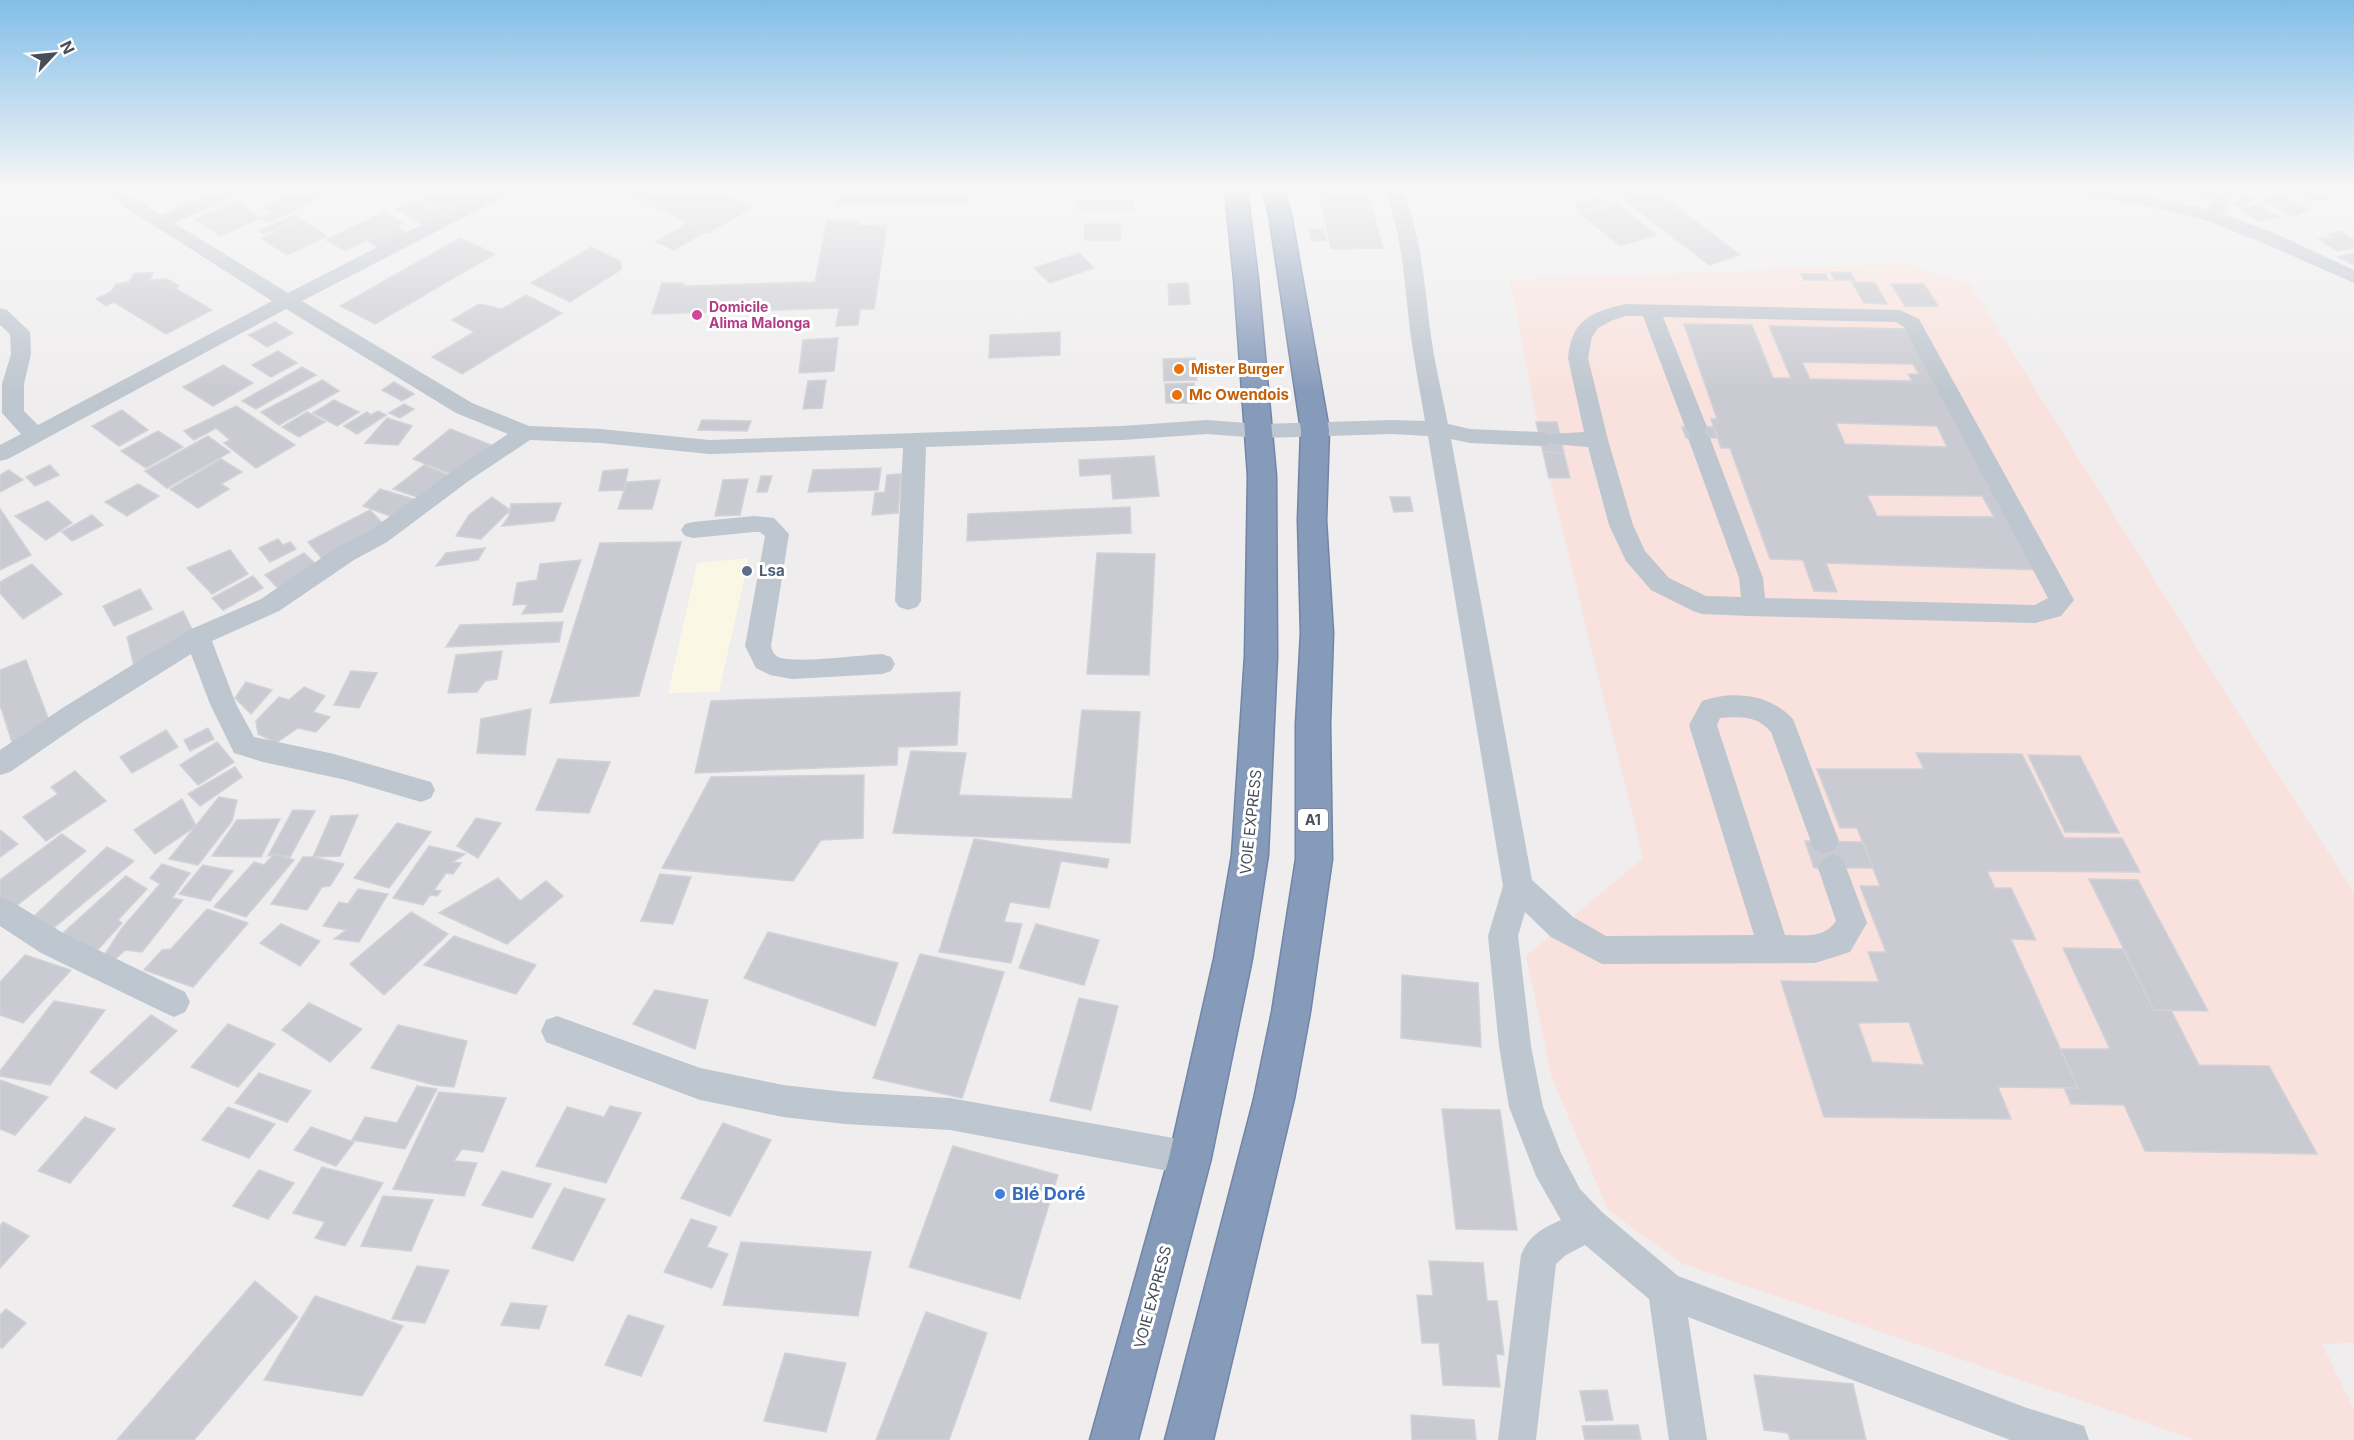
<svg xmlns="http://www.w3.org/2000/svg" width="2354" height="1440" font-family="Inter,sans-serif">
<rect width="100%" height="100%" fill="#efeded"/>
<path fill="#fbf7e5" d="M749,558L719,692L668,693L697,563Z"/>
<path fill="#f9e2dd" d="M1903,264L1969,283L2224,691L2354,892V1343L2322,1344L2354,1409V1440H2196L1683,1264L1608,1210L1552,1078L1526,956L1643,858L1543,452L1510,280Z"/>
<path fill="#cacbd2" stroke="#d1d2d8" stroke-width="1.5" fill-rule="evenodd" d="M291,190H324L329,193L269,222L261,218L273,212L263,207Z
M442,190H472L480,195L444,213L421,200Z
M621,190H717L753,207L708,233Z
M734,190H768L753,199Z
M841,190H971L968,204H837Z
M1338,190H1367L1383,248L1331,249L1319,192H1339Z
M1612,190H1654L1740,255L1709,265Z
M2174,190H2215L2211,200Z
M2293,190H2314L2330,198L2310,202L2289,191Z
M2280,194L2310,210L2292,217L2262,200Z
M2244,195L2254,198L2243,208L2233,204Z
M1600,197L1607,203L1581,211L1573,205Z
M1078,199H1133V210H1077Z
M415,200L442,215L422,224L396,209Z
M236,201L261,218L220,236L196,219Z
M1617,204L1656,235L1620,246L1581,214Z
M2256,205L2281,217L2260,221L2240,210Z
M384,212L403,223L345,251L326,240Z
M295,215L300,219L264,234L259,230Z
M301,220L327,236L287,255L261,238Z
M827,221H859L858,226L887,225L874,309H860L858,325L836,326L839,308L652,314L662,283H684L683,286L815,282Z
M688,223L705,232L674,250L656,242Z
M1085,224H1121L1120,240H1084Z
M397,227L408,234L379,248L367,241Z
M1323,229L1326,241H1312L1309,230Z
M2341,231L2354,240V248L2337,251L2319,239L2333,237L2329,234Z
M460,238L495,254L375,324L340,306Z
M591,247L620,261L622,269L570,302L531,283Z
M1079,253L1094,268L1050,283L1034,268Z
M2354,253V265L2338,257Z
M153,272L150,280L167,279L179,286L175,288L212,310L166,334L114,302L106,306L96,299L111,292L116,284L129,282L134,274Z
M1831,272L1851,273L1855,280H1834Z
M1801,274H1825L1828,280H1804Z
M1852,282L1875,283L1887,304L1864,303Z
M1188,283L1190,304L1169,305L1168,284Z
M1891,284H1924L1938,306H1905Z
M526,295L562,313L462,374L432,357L474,332L452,320L479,304L502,309Z
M275,322L293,333L267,347L249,335Z
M1684,324L1752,325L1773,378H1791L1769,326L1910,329L2038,570L1826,563L1837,592L1814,591L1803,560L1770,559L1730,448H1721L1711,419H1717ZM1802,362L1913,364L1919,374H1908L1912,381L1810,379ZM1836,423L1937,426L1947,447L1845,444ZM1867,495L1982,496L1994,517L1877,516Z
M1060,332V355L989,358L990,335Z
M838,338L834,371L799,373L803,340Z
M278,351L297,363L271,377L252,365Z
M1195,358L1197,380L1164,381L1163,359Z
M223,365L253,383L213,406L183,387Z
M302,367L316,375L256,409L242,401Z
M322,380L339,391L279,425L261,412Z
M826,380L822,408L803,409L808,381Z
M394,382L414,394L402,401L382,390Z
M1194,383L1196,403H1166L1165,384Z
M334,400L359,412L337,426L313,413Z
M404,404L414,409L400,418L389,413Z
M236,406L295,445L256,468L224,443L230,440L216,428L194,440L184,431Z
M122,410L148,430L119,446L92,426Z
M378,411L386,415L357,434L344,426L367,412L371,415Z
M307,412L325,422L299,437L282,427Z
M387,418L412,426L398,445L365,443Z
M702,420L751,421L747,431L698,430Z
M1536,422H1557L1564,453L1543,452Z
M1682,427H1714L1718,438H1686Z
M450,429L496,447L456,476L413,459Z
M158,431L183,447L146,468L121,451Z
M208,436L230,452L167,488L145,471Z
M1543,452L1564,453L1570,478H1549Z
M1154,456L1159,496L1113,499L1111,474L1080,476L1079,460Z
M221,459L242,472L221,484L229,489L198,508L170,489Z
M50,465L59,475L35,486L26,477Z
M424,465L453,477L423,499L393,489Z
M881,468L878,490L808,492L813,470Z
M628,469L624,490L599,491L603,471Z
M9,470L23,480L0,492V475Z
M901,474L898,513L872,515L875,493L885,492L887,475Z
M761,476H772L767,492H757Z
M748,479L740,515L715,516L723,480Z
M660,480L652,509H618L627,482Z
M138,484L159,496L127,516L105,502Z
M380,489L420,501L398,519L363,506Z
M492,497L510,510L481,539L456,536L469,515Z
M1390,497H1410L1413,511L1394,512Z
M48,501L72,523L46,540L15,516Z
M561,503L554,521L502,526L509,516L511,504Z
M1130,507L1131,533L967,541L968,514Z
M0,509L31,555L0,570Z
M370,510L387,528L324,561L308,542Z
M92,515L103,525L72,541L62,532Z
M278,539L283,545L290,542L296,549L270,562L259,548Z
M681,542L639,696L550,703L600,543Z
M485,548L478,560L436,566L446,553Z
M230,550L248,574L212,594L187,568Z
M304,553L318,566L278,588L265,575Z
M1097,553L1155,554L1149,675L1087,674Z
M581,560L562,612L522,614L528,604L513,605L517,583L537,580L540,564Z
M32,564L62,594L23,619L0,593V582Z
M253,576L263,588L223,610L212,598Z
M140,589L152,609L114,626L103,606Z
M183,611L194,633L134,666L127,637Z
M563,622L559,642L446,647L460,625Z
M502,651L497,679L485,681L477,692L448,693L456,655Z
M26,660L50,723L14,748L0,705V670Z
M351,671L377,673L359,708L334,705Z
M246,682L272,690L251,714L235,698Z
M304,687L325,696L313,712L330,717L316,732L298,728L276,743L258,734L256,721L279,697L289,700Z
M960,692L957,745L898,747L897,765L695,773L711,701Z
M531,709L525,755L477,753L481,719Z
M1082,710L1140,712L1130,843L893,833L911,751L966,753L959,795L1072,799Z
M208,728L214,739L190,751L184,740Z
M166,730L178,747L132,773L120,757Z
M217,742L234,762L198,785L180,765Z
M1916,753L2022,754L2064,838H2122L2140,872L1987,871L1995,888H2011L2036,940L2011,939L2078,1088L1998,1087L2011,1119L1824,1117L1781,981L1879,982L1868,952H1886L1860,886H1880L1857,828H1840L1817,769H1924ZM1909,1022L1924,1065L1872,1062L1858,1023Z
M2028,755L2080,756L2119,833L2065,832Z
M558,759L610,762L589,813L536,810Z
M235,767L242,777L200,806L188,794Z
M75,771L106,801L46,841L23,817L58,794L51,787Z
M864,775L863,838L821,840L793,881L662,868L711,777Z
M219,797L237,800L232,821L198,865L169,859Z
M182,799L196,826L155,854L134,830Z
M293,810L315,811L290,857L274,854L268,856Z
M358,815L340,856L313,857L331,816Z
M476,818L501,823L478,858L457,846Z
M280,819L261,857L212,856L237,820Z
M397,823L431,832L389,888L354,878Z
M0,830L18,844L0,857Z
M62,834L86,851L11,910L0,902V880Z
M974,839L1109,859L1107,868L1061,861L1049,908L1010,902L1004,922L1022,924L1011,963L939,952Z
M1805,841L1863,842L1873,868H1814Z
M429,846L465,854L453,862L461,863L453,874L446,873L434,890L441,891L437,896L430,895L423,905L393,898Z
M107,847L134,861L51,930L30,920Z
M274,854L294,860L246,917L214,907L254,862L264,865Z
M303,857H313L344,864L330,886L322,887L307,910L271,904Z
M162,864L190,873L172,898L183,900L142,952L125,950L110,964L101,960L122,928L160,884L150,878Z
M203,865L233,871L210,901L179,894Z
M660,874L691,877L673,924L641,921Z
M126,876L147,889L118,920L122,923L93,955L52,943Z
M498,878L520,901L546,881L563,896L507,944L439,913Z
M2089,879L2138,880L2208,1011L2154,1010Z
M358,889L388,894L359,942L334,939L346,930L323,926L339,902L348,904Z
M207,909L248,923L193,987L144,970L162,950L171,949Z
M411,912L448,934L384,995L350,964Z
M281,924L320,941L300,966L260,943Z
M1036,924L1099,940L1084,985L1019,968Z
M768,932L898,963L875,1026L744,978Z
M454,936L536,965L516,994L424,965Z
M2063,948L2123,949L2154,1010H2171L2199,1065L2269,1066L2317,1154L2145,1151L2124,1105L2071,1104L2064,1088H2078L2060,1049H2110Z
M920,954L1004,972L962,1098L873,1078Z
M25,955L71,970L23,1023L0,1015V982Z
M1402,975L1478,983L1481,1047L1401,1038Z
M655,990L708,1000L695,1049L633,1024Z
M1079,998L1118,1006L1091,1110L1050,1101Z
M54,1001L105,1010L50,1085L0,1076V1071Z
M309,1003L362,1029L330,1062L282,1030Z
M151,1015L177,1031L116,1089L90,1072Z
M228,1024L275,1044L238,1087L191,1067Z
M398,1025L467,1041L454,1087L434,1085L371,1068Z
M259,1073L311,1091L287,1122L235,1103Z
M0,1080L48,1097L15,1135L0,1129Z
M417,1086L437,1089L405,1149L352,1140L365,1117L397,1123Z
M439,1092L506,1098L483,1152L462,1149L454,1161L477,1163L464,1196L393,1189Z
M610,1106L641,1113L606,1183L536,1166L567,1107L604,1117Z
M228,1107L275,1124L249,1158L202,1140Z
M1442,1109L1500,1110L1517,1230L1456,1229Z
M85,1117L115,1129L70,1183L38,1171Z
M723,1123L771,1140L730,1216L681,1198Z
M311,1127L354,1142L336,1166L294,1150Z
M953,1146L1058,1175L1020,1299L909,1267Z
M322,1167L383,1183L345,1246L315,1238L325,1222L293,1213Z
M259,1170L294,1183L268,1219L233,1206Z
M502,1171L551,1184L532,1218L482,1205Z
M564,1188L605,1199L573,1261L532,1248Z
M383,1196L433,1200L411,1251L361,1246Z
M691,1219L717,1227L707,1247L728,1254L712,1288L664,1272Z
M3,1222L29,1236L0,1268V1226Z
M741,1242L871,1252L858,1316L723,1305Z
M1429,1261L1483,1263L1487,1301H1497L1504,1355L1496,1354L1500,1387L1443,1385L1439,1343H1422L1417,1295L1433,1296Z
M417,1266L449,1270L425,1323L392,1319Z
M255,1281L298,1317L194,1440H117Z
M315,1296L403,1326L362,1396L264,1380Z
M511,1303L547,1306L539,1329L501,1325Z
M6,1309L26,1323L2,1348L0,1347V1315Z
M926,1312L987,1333L949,1440H876Z
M628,1315L664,1326L641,1376L605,1365Z
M785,1353L846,1363L826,1432L764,1421Z
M1754,1375L1853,1384L1866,1440H1790L1788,1433L1764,1430Z
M1607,1390L1613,1420L1586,1421L1580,1391Z
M1411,1415L1474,1420L1476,1440H1412Z
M1638,1425L1641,1440H1585L1582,1426Z"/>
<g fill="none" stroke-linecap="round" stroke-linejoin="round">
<g stroke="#7185a6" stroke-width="3">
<path id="highway" d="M1225,190H1247L1258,279L1276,476L1277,656L1268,855L1252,959L1211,1158L1138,1440H1090L1169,1158L1214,959L1232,855L1245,656L1248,476L1234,279Z
M1263,190H1285L1292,220L1329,430L1326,520L1333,633L1330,724L1332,859L1310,1012L1294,1099L1213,1440H1165L1254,1099L1272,1012L1296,859V724L1301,633L1298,520L1301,430L1270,220Z"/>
</g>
<path fill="#bec6cf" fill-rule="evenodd" d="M99,190H121L161,215L219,190H244L241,194L174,223L288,293L489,190H512L509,194L302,301L472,403L529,426L601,429L709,440L1122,426L1207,420L1259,424L1392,420L1425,421C1420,391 1414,361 1410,330C1404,280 1403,238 1385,190H1403C1421,237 1424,280 1430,329C1434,361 1442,393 1448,424L1470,429L1540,432L1548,434L1550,437L1552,434L1584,432L1568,358C1572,319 1591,312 1626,304L1900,310L1919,319L2074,600L2061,616L2035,623L1749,616L1702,614L1693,611L1651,590L1626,561L1609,525L1588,447L1552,444L1550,441L1548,444L1540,446L1470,443L1451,439L1532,880L1573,917L1606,936L1754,935L1689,725L1702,701C1733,690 1770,694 1793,719L1839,841L1834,850L1824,853L1814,850L1771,732C1756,715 1741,717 1720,718L1717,725L1785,935C1805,935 1824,939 1836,921L1818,868L1823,859L1833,855L1843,859L1867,923L1850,952L1815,963L1602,964L1551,937L1525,912L1518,936L1531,1046L1543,1107L1561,1153L1580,1189L1602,1212L1678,1276L2027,1408L2084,1426L2089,1440H2010L1688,1317L1707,1440H1669L1649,1299L1585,1245L1566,1255L1556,1264L1536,1440H1498L1521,1255C1529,1235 1543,1228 1561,1220L1536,1176L1509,1107L1499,1046L1488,936L1503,886L1428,436L1392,434L1259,438L1207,434L1122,440L926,447L921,601L917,607L908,610L899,607L895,601L903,448L709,454L601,443L530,440L470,480L387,542L354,560L279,611L212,641L236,704L254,737L334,754L431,782L435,790L431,798L421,802L346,780L263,762L234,753L210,704L191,654L84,721L10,772L0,775V750L64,707L189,630L261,599L336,548L371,530L454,470L508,434L456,413L286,309L8,459L0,461V445L21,434L2,413V384L11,354L10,334L0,325V308L7,310L30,332L31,354L24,384V411L38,425L272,301ZM1626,316H1643L1685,427L1691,433L1688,438L1739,578L1741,597L1706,596L1669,578L1645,551L1633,525L1608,440L1588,358L1592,337L1598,328L1613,320ZM1663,317L1896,322L1904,327L2048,598L2035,605L1765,598L1763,578L1710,438L1704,432L1707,427Z
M2060,190H2116L2207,209L2217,190H2235L2223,214L2274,233L2354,270V283L2261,242L2205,220L2143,205L2069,195L2063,194Z
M754,516L774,518L789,534L771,646C772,650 774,655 778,657C794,664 862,655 882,654L891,657L895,664L891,671L882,674L792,679L770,675L756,668L745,646L765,536L760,532H754L693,538L685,536L681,530L685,524L693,522Z
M0,897L11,901L63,933L185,992L190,1002L185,1012L174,1017L163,1012L41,953L0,926Z
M557,1016L700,1068L783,1085L845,1092L950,1098L1190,1141L1202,1146L1207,1158L1202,1170L1190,1175L950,1130L845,1124L783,1117L700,1100L546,1042L541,1031L546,1020Z"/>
<use href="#highway" fill="#869aba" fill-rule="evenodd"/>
</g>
<linearGradient id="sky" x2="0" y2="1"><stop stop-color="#82bee8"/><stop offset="0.48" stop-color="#f8f7f7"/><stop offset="1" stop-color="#f8f7f7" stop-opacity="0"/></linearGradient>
<rect width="2354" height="392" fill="url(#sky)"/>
<circle fill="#d1479c" stroke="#fff" stroke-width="2" cx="697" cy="315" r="6"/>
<g fill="#e8710a" stroke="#fff" stroke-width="2">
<circle cx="1179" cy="369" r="6"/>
<circle cx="1177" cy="395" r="6"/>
</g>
<circle fill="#5c6f8a" stroke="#fff" stroke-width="2" cx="747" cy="571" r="6"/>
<circle fill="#3f7fe0" stroke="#fff" stroke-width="2" cx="1000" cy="1194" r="6"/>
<g text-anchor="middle" stroke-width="6" stroke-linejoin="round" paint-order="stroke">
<g font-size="14" font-weight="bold" fill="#b23c85" stroke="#fff" text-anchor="start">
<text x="709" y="312">Domicile<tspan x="709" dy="16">Alima Malonga</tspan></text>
</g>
<g font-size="14" font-weight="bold" fill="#c56008" stroke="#fff" text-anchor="start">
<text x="1191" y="374">Mister Burger</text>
</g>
<rect fill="#fff" stroke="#7e838b" stroke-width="1.5" x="1298" y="809" width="30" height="22" rx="4.5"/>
<g font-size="14" font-weight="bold" fill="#464e59">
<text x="1313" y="825">A1</text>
</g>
<g font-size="15" font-weight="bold" fill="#c56008" stroke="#fff" text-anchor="start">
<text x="1189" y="400">Mc Owendois</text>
</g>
<g font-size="15" font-weight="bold" fill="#4e5e75" stroke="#fff" text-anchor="start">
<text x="759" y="576">Lsa</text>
</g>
<g font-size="15" fill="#464e59" stroke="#fff">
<text transform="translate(1251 822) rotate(-84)" y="5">VOIE EXPRESS</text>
<text transform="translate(1153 1297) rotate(-75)" y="5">VOIE EXPRESS</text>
</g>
<g font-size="18" font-weight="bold" fill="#366cbe" stroke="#fff" text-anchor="start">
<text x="1012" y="1200">Blé Doré</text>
</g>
</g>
<g transform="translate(54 54) rotate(64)" stroke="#ffffff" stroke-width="4.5" paint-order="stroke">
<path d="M0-4.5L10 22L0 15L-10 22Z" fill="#464e59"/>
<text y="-9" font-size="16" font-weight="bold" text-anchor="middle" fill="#464e59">N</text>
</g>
</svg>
